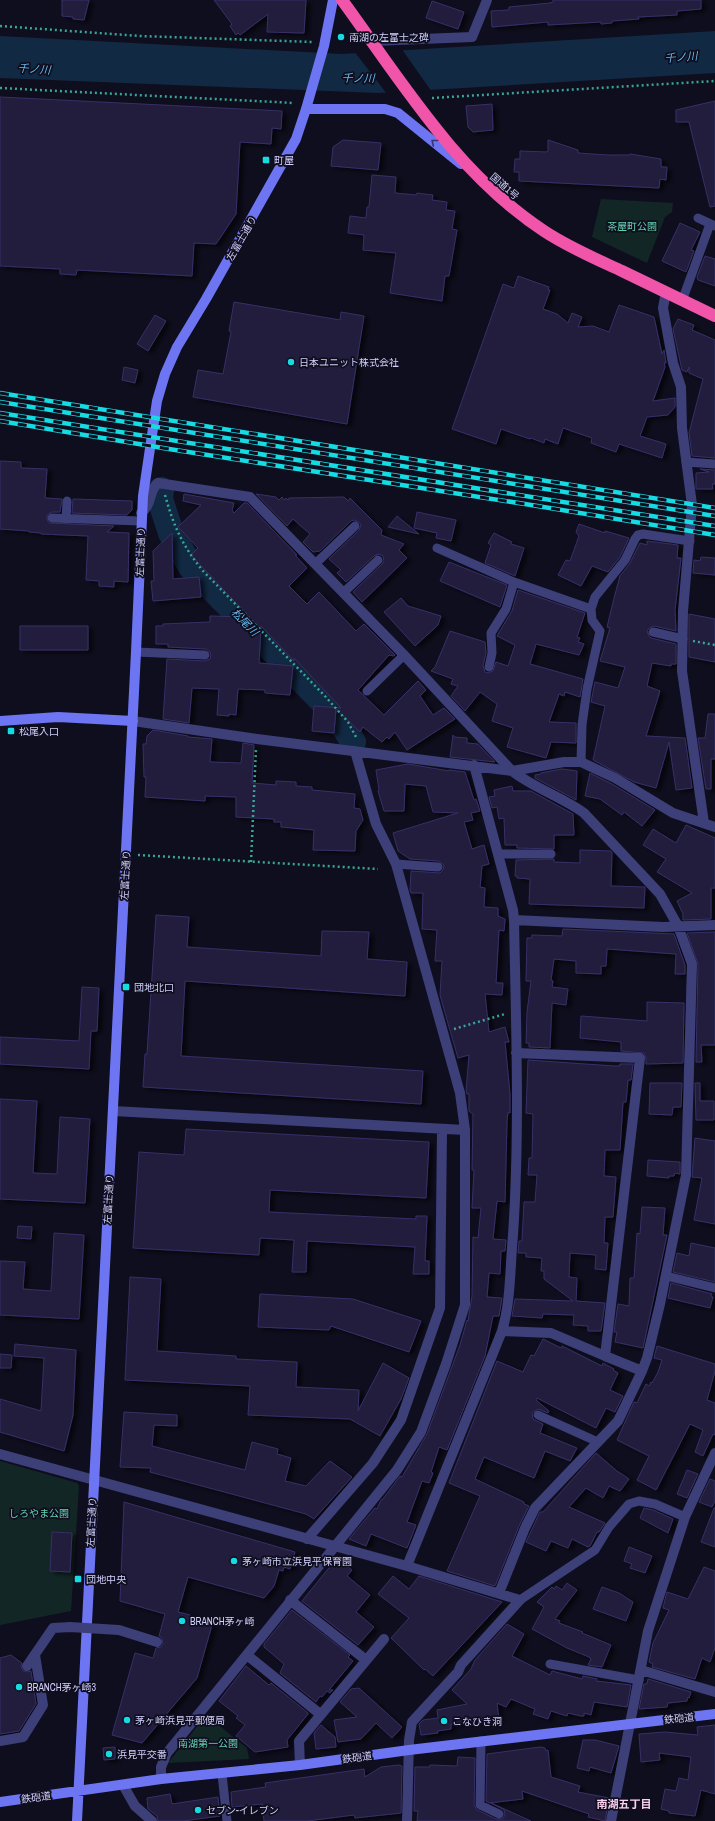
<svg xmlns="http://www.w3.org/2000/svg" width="715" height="1821" font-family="'Archivo Narrow','Noto Sans JP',sans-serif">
<defs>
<filter id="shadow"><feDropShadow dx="4.5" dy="2.5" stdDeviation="2" flood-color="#0009"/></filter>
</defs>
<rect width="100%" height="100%" fill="#0f0e1e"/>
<path fill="#122725" d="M601,199L673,203L672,212L665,217L647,263L592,237Z
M0,1461L77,1483L79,1486L71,1611L0,1625Z
M206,1715L247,1748L249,1759L168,1763Z"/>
<path fill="#122943" d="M715,31V73L377,93L0,78V36L342,54Z"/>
<path fill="#0f0e1e" d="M401,48L432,92L387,94L354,51Z"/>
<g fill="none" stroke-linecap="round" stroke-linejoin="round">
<path stroke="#122943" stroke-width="26" d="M161,490L160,499L171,533L191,567L331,710L345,728L353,742"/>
</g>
<path fill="#201c3d" stroke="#373067" filter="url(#shadow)" d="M62,0H89L84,20L73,19V17L62,16Z
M214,0H306L304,33L267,32L268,14L240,35L238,33L236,35L230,26L232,24Z
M553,0H701V9L677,11V15L638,17L639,19L612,21V23L601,24V22L548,25V22L492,27L491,11L509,10V7L550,3L553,2Z
M432,1L464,12L458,29L426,18Z
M0,97L282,111L281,129L272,128L271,144L240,142L236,214L216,244L194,243L192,276L77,270L76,275L60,274V269L0,266Z
M715,101V206L710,207L689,122H676V110Z
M492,104L493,130L473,132L468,127L466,106Z
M343,140L381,143L378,170L331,166L333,147Z
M548,140L578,150V153L608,155H629L630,154L661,159V167H667L666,180L660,179L659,188L519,181V172H514L515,159H520V151L546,152L548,151Z
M372,175L396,177L395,193L416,195L417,193L433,195L432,200L447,202L446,210L455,211L452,229L457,230L449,276H445L442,301L390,293L396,253L363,250L364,235L348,233L350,216L366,218L367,207H369Z
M680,223L700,232L691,250L694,251L686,272L662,261Z
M705,256L715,259V286L698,280L697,277Z
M518,276L549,287L548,290H550L543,309L557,314L568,323L572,313L582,317L578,327L593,326L609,332L619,305L654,317L662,354L664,350L666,363H664L665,367L653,401L675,398V407L668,415L647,417L640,436L666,444L662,458L619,444L616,452L591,443L592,438L563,428L558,444L545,439L544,443L531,438L530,439L501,429L496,444L452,429L503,284L514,288Z
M234,302L340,320L341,312L364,316L347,424L193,397L198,370L223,374L231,332L229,331Z
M155,315L166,321L148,351L137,344Z
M678,319L694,325L692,330L715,340V458L692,456L689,433L703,379L689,373V367L687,372L682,370L673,329Z
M124,367L138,370L135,383L122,380Z
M0,461L21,462V468L47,469L45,498L62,499L60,512H52L47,515V520L49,523L114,526L107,532L129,533L128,582L114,581V587L99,586V581L86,580L88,536L41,534V533L29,532V531L0,529Z
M700,469L715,470V484H712L713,489H696V473L709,472Z
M184,494L234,503L232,510L234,513L244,503H247L297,555H295L307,568L289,586L307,604L319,592L356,631L364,624L395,655L394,656L389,655L358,690L384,715L418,681L426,690L420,696L433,715L444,708L455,719L407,750L395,732L389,739L387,737L382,742L363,727L360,732L336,709L334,733L312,731L314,706L341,708L294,658V661L261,626L259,663L293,666L290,695L265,693V690L238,689L236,715L229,714V716L217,715L219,689L192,688L189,723L163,719L167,659L205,661L210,659L211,655L210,652L206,649L168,647V644H156V626H163V624L210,622V616L249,617L191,555L198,548L178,527L201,505L183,501Z
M256,494L276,497L279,500L282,497L284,500L286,498L288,500L289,498L344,497L348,501L350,498L382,530L381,535L404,544L399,550L407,558L362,602L353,592L382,564L384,561L383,556L379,554L374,556L346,582L337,573L341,570L329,559L359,530L361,525L359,522L354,520L351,521L320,551L313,552L303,542L310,534L293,519L287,526Z
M73,499L132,501V510L127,515L72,513Z
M417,512L456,520L451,541L436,538L437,533L414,528Z
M397,516L419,534L388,527Z
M579,524L605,533V531L629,538L620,557L608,572L592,566L581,586L558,575L566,560L570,561L579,536L576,532Z
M172,533L173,579L199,577L201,597L153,601L151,581H154L153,551Z
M494,533L512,542L511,544L524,548L515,576L485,563L491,545L488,543Z
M647,541L678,545L677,558H681L675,610L676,631L654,626L649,628L647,631L649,636L651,638L676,644V664H671V666L652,663L647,686L660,691L646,736L685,738L692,788L676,790L669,742L656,788L634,782L593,760L605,706L591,702L595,682L618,688L625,667L600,661L610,628L607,627L614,598L620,576L630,563L640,543L647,545Z
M701,557L715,558V575L693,573L694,560L700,561Z
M449,562L507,585L500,607L440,581Z
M518,590L585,613L577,637L580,638L578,642L584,644L579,655L536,644L530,664L583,679L580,697L565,692L564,696L559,694L549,722L576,723V743L551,742L546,758L507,747L513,728L492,721L497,704L480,692L465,711L451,696L458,686L451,684L453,679L431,671L435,667L450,631L485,642L486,653L483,666L485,672L488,673L493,671L496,662L508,666L515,645L497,636L512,611Z
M401,598L408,606L441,616L438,625L415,646L384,612Z
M689,614L715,619V662L689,657Z
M20,626H88V650H20Z
M708,714H715V759H711V789H706L698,738H705Z
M153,730L188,736V737L212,739L210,762L241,763L243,743L254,745L252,783L276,785V781L296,782V786L312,787V790L355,794L354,808L360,809L363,820L356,831L355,851L313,850L314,830L281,827V822H274V819L236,817V797L205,796V801L145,797L146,777H144L143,744H146L147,736Z
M453,735L454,737L467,738V743L478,744L495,762L450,757Z
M408,764L449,771V770L465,772L474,800L476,799L480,811L471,813L473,820L464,822L472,849L484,845L489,864L482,866L480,887L485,888L484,907L498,908V916L505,919L504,931L499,930L496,983H503L502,995L485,994L489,1032L505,1027L509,1042H505L510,1094V1113L508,1112L507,1121L505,1202L497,1201L493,1239L506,1240L505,1251H501L500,1274L489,1273L487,1297L502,1298L499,1316H493L485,1356L447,1450L439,1447L431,1472L433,1473L429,1483L422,1481L407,1522L416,1525L407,1548L371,1534L366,1546L349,1539L375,1508L377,1509L381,1500L383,1499L400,1476L402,1477L427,1434L460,1345L467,1320L468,1321L472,1296L473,1237L478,1238L481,1208H472L474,1170H472L473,1114L469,1111V1094H467L466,1091L469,1055L458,1058L447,1020L440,995L442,961H435L437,930L422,929L423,893H411L410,890L411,871L440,873L443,870L444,865L438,861L410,859L398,851L393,833L458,813L433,812L426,786L405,784L404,811H384L378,791L379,790L376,770Z
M562,769L577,771L576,800L535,778V775L541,774V773Z
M590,773L612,784L655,810L642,826L624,812L622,815L600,799L585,796Z
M512,786L513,791H531L573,814L574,835H554V849L517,848V845H505L504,818L499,819L497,807L492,808L489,797L495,796L494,790Z
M686,825L715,838V888H711V919L683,920V914L677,901L692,893L657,872L666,859L643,845L653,829L676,843Z
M580,850L611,851L612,853L611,886L645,887L644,908L529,904L530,879L517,878V876H515L516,860L554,859V862L580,863Z
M156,915L189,917L187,947L321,956L322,931L369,932L367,959L407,962L405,996L185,981L181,1056L423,1071L421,1104L143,1087L145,1054H147Z
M563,929L674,934L685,965V974H675L676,954L607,949L606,966H601V974L576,973V961L554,959L551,980L553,981L552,987L568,989L566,1005L552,1003L550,1048L529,1047V1043H526L527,1012L531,981H526L527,938H532V935L562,936Z
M715,932V1045H701L702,1062H696L698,964L687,933Z
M82,987L99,988L97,1031H91L89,1069L0,1064V1037L79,1041Z
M647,1002L684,1003L683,1063L646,1064V1058L644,1053L621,1051V1042L580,1038L581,1016L647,1021Z
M528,1060L614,1066H620V1064H633L631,1080H628L626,1102H623L620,1150H605L604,1176L616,1177L613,1217H605L604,1243H608L606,1270L595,1269L596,1255L570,1253L569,1277L577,1278L576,1301L605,1303L601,1331H588V1326L573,1325L574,1315L543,1314L542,1318L512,1316L515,1299L573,1301L544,1279V1271H541L542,1258L526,1257V1253H518L519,1241H522L524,1202H535L537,1175H528L529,1158H532L533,1114L526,1113Z
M650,1083H682L681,1107H673L672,1115L649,1114Z
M695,1083H700V1101H714V1120H696Z
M0,1099L37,1101L33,1173L57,1174L60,1117L90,1119L85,1203L0,1199Z
M186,1129L429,1142L426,1198L270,1190L269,1212L416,1219V1216H427L425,1261H429V1274H413L415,1247L307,1241L306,1272H292L294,1240L260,1238L259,1255L133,1248L139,1152L184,1155Z
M695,1138L715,1141V1224L694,1220L702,1178L692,1177Z
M648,1160L680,1162V1174L675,1173L674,1176H669V1178L647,1176Z
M642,1207L665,1208L663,1235H667L643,1348L615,1342L617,1332H614L618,1304L629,1306L630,1278H634L637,1233L640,1234Z
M18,1226L32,1227L31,1239L17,1238Z
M54,1233L84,1235L79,1319L0,1315V1261L25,1262L23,1289L51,1291Z
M691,1243L715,1248V1282L673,1272L677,1253L689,1256Z
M130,1277L161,1279L157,1351L236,1356V1359L297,1362L296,1387L359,1390L358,1411L383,1363L409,1378L401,1399L380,1436L350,1419L248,1415L250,1386L125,1380Z
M671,1283L712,1294L711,1296L713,1297L710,1308L668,1298Z
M260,1294L353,1299L421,1321L409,1352L331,1326L329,1330L258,1327Z
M543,1339L561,1348L562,1346L602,1366L603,1363L614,1369L613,1370L618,1373L610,1390L623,1396L615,1412L606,1408L596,1428L537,1398L536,1400L549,1411L548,1413L538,1409L532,1413L533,1419L543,1424L540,1433L577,1448L570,1461L545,1451L534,1478L484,1457L475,1479L524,1502V1504L529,1506L519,1526L495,1586L447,1571L480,1496L449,1483L497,1361L523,1372L531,1355L534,1356Z
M15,1344L76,1350L73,1415L64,1451L0,1432V1399L41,1411L44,1358L14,1356Z
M657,1346L715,1364V1371L707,1400L715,1403V1435L713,1434L703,1456L695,1452L703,1430L690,1424L656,1490L637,1480L649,1456L617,1440L634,1402L637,1403L646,1384L649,1386L651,1382L652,1383L658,1372L662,1360L654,1358Z
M0,1354L12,1355L11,1368H0Z
M124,1412L177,1415V1426L154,1425L152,1446L245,1470L252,1442L278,1449L277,1454L291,1458L285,1481L306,1486L330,1461L352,1477L314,1519L306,1514L150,1472L151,1468L120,1467Z
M596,1453L617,1471L629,1479L620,1491L609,1486L603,1498L586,1488L569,1507L605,1523L599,1532H597L590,1546L588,1547L572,1539L568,1548L551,1541L546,1551L526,1542L540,1512H543Z
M687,1470L698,1474L687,1498L677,1494Z
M710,1479L715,1481V1501L712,1507L699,1502Z
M124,1502L295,1552L290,1569L284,1567L283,1571L279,1570L274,1586L264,1598L188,1577L178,1612L190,1615L189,1618L212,1625L197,1678L142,1743L112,1735L135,1653L153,1658L156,1648L161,1647L163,1644L162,1638L159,1636L165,1614L120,1601Z
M644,1508L653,1510L673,1519L668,1533L640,1518Z
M714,1508H715V1547L701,1542Z
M52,1532L72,1533L70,1572L50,1571Z
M629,1547L652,1556L645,1573L630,1568L632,1564L624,1561Z
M337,1558L352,1570L347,1576L370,1595L356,1612L374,1627L358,1645L302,1601Z
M704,1567L715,1571V1648L710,1662L702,1658L695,1679L652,1667L653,1664L649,1662L653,1643L669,1610L663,1608L667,1592L688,1599Z
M393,1576L409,1589L419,1576L502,1602L433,1676L425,1669L424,1670L391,1638L409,1618L378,1594Z
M567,1583L577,1590L555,1619L560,1621L559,1623L583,1632L582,1633L611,1645L602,1667L588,1665L591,1659L589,1657L567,1648L532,1629L544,1607L537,1602L552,1587L554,1589L556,1586L562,1590Z
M602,1587L619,1593L633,1602L626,1621L593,1609Z
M292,1610L350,1655L348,1657L353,1661L329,1690H333L330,1693L327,1691L322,1697L320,1696L316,1702L280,1673L284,1664L264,1647V1644Z
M507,1624L524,1634L512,1656L550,1675L552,1671L582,1679L583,1676L597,1679L596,1681L631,1685L627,1707L594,1702L591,1715L584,1713V1716H581L568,1713L567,1716L551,1711L548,1719L533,1714L535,1709L511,1699L506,1707L497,1703L499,1720L485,1722V1719L451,1724V1729L437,1731L438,1733L421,1735L419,1724L423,1720L438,1718L437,1710L467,1704L452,1690L471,1669L475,1660Z
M11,1655L22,1663L21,1666L23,1671L27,1672L31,1671L36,1704L19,1731L0,1734V1658Z
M246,1666L269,1685L271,1683L308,1713V1714L287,1740L288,1747L255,1752L236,1736L245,1725L236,1718L238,1716L219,1701Z
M648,1679L691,1692L689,1698L688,1697L687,1701L668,1703L667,1707L639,1709L644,1684H647Z
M359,1688L402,1727L392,1738L376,1723L361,1739L338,1742L334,1720L357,1717L340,1702L351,1689Z
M321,1725L335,1737L336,1747L316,1749L314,1733Z
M715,1725V1794L701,1790L695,1816L669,1813V1811L661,1809L665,1789L676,1791L679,1778L688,1780L691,1757L659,1753L660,1760L641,1762L639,1734L665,1732L698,1735L697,1727Z
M583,1740H595L619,1746L611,1773L590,1767L589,1771L577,1768Z
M115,1747V1759L104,1760L103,1748Z
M540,1747L545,1748L546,1751L548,1750L551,1777L580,1786L578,1792L609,1798L605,1821L588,1817L589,1814L522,1791L523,1799L489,1803L486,1801L487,1754Z
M458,1757L475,1758L474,1805L477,1810L496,1819H503L505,1814L504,1810L491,1803L531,1821H417L418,1811H414L415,1767H430V1765L457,1766Z
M399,1765L402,1766L401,1813L355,1818L354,1815L307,1821H264L262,1804L232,1807L231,1792L266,1787L265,1783L364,1769L365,1777L381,1767Z
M170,1794L172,1804L218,1797L220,1816L183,1821H158L157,1816L148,1809L147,1798Z"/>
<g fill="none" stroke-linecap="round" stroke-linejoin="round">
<path stroke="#38a697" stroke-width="2.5" stroke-dasharray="2 3" stroke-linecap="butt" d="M0,26L140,36L313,42
M0,88L294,103
M432,98L715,81
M165,495C174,527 182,545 203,571L324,695L348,722L357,739
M693,641L715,645
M138,855L378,869
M251,862L256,749
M454,1029L505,1014"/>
<path stroke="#3d3f79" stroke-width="9" d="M698,218L715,226
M682,301L710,224
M686,462L715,464
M52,518L141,521
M66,519L67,501
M437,548L514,582L591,609
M315,564L355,526
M343,593L378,560
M653,632L683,639
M136,652L205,655
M489,667L492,653L491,633L506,609L514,582
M367,691L404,655
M581,762L582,725L587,689L600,631L592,620L591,609L595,597L625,560L635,539L638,535L643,534L690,541
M498,854H551
M396,864L438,867
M666,1276L715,1288
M538,1415L598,1442
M520,1600L595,1550L609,1527L629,1504L639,1501L655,1504L685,1517
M550,1664L639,1680
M481,1741L480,1805L499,1814
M222,1774L227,1821"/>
<path stroke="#3d3f79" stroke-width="10" d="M372,41L472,37L487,0
M666,292L663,308L673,363L681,387L682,428L692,505L683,611L682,671L704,823
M141,513C153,504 148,491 158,483L250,497L404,655L512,771C534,788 562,797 584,813L660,894L678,926L692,964L686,1175L660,1304L647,1358L642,1371L605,1356
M133,721L257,739L512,771L564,762H581L615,778L673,813L715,827
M514,920L663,927L715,925
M113,1111L465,1130
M502,1331L551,1333L605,1356L640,1058L516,1053
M0,1454L407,1566L520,1600L461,1665L458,1672L412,1722L409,1740L407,1821
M307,1539L373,1463L401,1420L440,1308L442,1130
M407,1566L502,1331C511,1301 510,1266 513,1235C520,1130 516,1025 514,920L513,910L474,765
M499,1593L525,1528L535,1508L618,1421L642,1371
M290,1600L366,1660
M247,1655L320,1714
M641,1670L715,1692
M0,1741L23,1737L43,1705L35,1655
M300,1765L299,1741L384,1639
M161,1779V1767L167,1753L397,1470L421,1432L446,1364L465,1305V1130L460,1093L396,864L376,824L355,751
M123,1785L135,1806L152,1821
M611,1821L648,1631L685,1517L715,1453"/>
<path stroke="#6e75f2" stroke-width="10" d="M306,109H385L398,113L461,164
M0,721L58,717L133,721
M0,1802L161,1779L300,1765L409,1750L715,1714
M77,1821L136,652L143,496L157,401L165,374L177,347L206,299L296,139L306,109L324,46L333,0"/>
<path stroke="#f055aa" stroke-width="12" d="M342,0C402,82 457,174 544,231C568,247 596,259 622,271C653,286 684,301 715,316"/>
<g stroke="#14dce2" stroke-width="4.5">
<path id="rail" d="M0,393L715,508
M0,402L715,516
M0,413L715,526
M0,421L169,449L525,504L715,535"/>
</g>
<use href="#rail" stroke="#0f0e1e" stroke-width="3" stroke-dasharray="9" stroke-linecap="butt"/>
<path stroke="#3d3f79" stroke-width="10" d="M27,1666L53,1628L70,1627L119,1630L157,1642"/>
</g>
<defs><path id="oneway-chevron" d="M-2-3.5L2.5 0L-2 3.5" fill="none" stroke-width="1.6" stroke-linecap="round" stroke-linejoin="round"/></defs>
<use stroke="#353773" href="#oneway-chevron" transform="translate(434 142) rotate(-141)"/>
<g fill="#14dce2" stroke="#0f0e1e" stroke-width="1.5">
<circle cx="341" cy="37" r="4"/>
<rect x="262" y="156" width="8" height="8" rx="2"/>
<circle cx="291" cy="362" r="4"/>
<rect x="7" y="727" width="8" height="8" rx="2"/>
<rect x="122" y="983" width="8" height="8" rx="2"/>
<circle cx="234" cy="1561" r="4"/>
<rect x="74" y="1575" width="8" height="8" rx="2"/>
<circle cx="182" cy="1621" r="4"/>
<circle cx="19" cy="1687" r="4"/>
<circle cx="127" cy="1720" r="4"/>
<circle cx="444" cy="1721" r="4"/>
<circle cx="109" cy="1754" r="4"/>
<circle cx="198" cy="1810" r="4"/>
</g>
<g text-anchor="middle" stroke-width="3.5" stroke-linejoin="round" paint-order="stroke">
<g font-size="10" fill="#d1cffb" stroke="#0f0e1e" text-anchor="start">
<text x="349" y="41">南湖の左富士之碑</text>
<text x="274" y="164">町屋</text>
<text x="299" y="366">日本ユニット株式会社</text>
<text x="19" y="735">松尾入口</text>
<text x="134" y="991">団地北口</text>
<text x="242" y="1565">茅ヶ崎市立浜見平保育園</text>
<text x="86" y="1583">団地中央</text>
<text x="190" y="1625">BRANCH茅ヶ崎</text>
<text x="27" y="1691">BRANCH茅ヶ崎3</text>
<text x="135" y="1724">茅ヶ崎浜見平郵便局</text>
<text x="452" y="1725">こなひき洞</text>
<text x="117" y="1758">浜見平交番</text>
<text x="206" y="1814">セブン-イレブン</text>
</g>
<g font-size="10" fill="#d1cffb" stroke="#0f0e1e">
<text transform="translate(505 186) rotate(41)" y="4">国道1号</text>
<text transform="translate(241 238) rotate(-60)" y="4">左富士通り</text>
<text transform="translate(140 552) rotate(-88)" y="4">左富士通り</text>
<text transform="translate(125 875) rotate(-87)" y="4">左富士通り</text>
<text transform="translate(108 1199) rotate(-87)" y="4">左富士通り</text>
<text transform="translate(91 1522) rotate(-87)" y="4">左富士通り</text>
<text transform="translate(679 1718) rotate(-6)" y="4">鉄砲道</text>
<text transform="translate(357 1757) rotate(-8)" y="4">鉄砲道</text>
<text transform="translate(36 1797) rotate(-8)" y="4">鉄砲道</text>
</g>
<g font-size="10" fill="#62d3af" stroke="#0f0e1e">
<text x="632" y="230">茶屋町公園</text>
<text x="39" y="1517">しろやま公園</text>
<text x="208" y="1747">南湖第一公園</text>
</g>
<g font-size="11" font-style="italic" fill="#66bbf1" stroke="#0f0e1e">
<text transform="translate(681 57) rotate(-4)" y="4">千ノ川</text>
<text transform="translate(34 69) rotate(4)" y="4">千ノ川</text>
<text transform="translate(358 78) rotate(1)" y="4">千ノ川</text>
<text transform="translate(245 622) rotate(46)" y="4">松尾川</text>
</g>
<g font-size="11" font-weight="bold" fill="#fbd1ef" stroke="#0f0e1e">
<text x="624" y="1808">南湖五丁目</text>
</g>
</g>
</svg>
